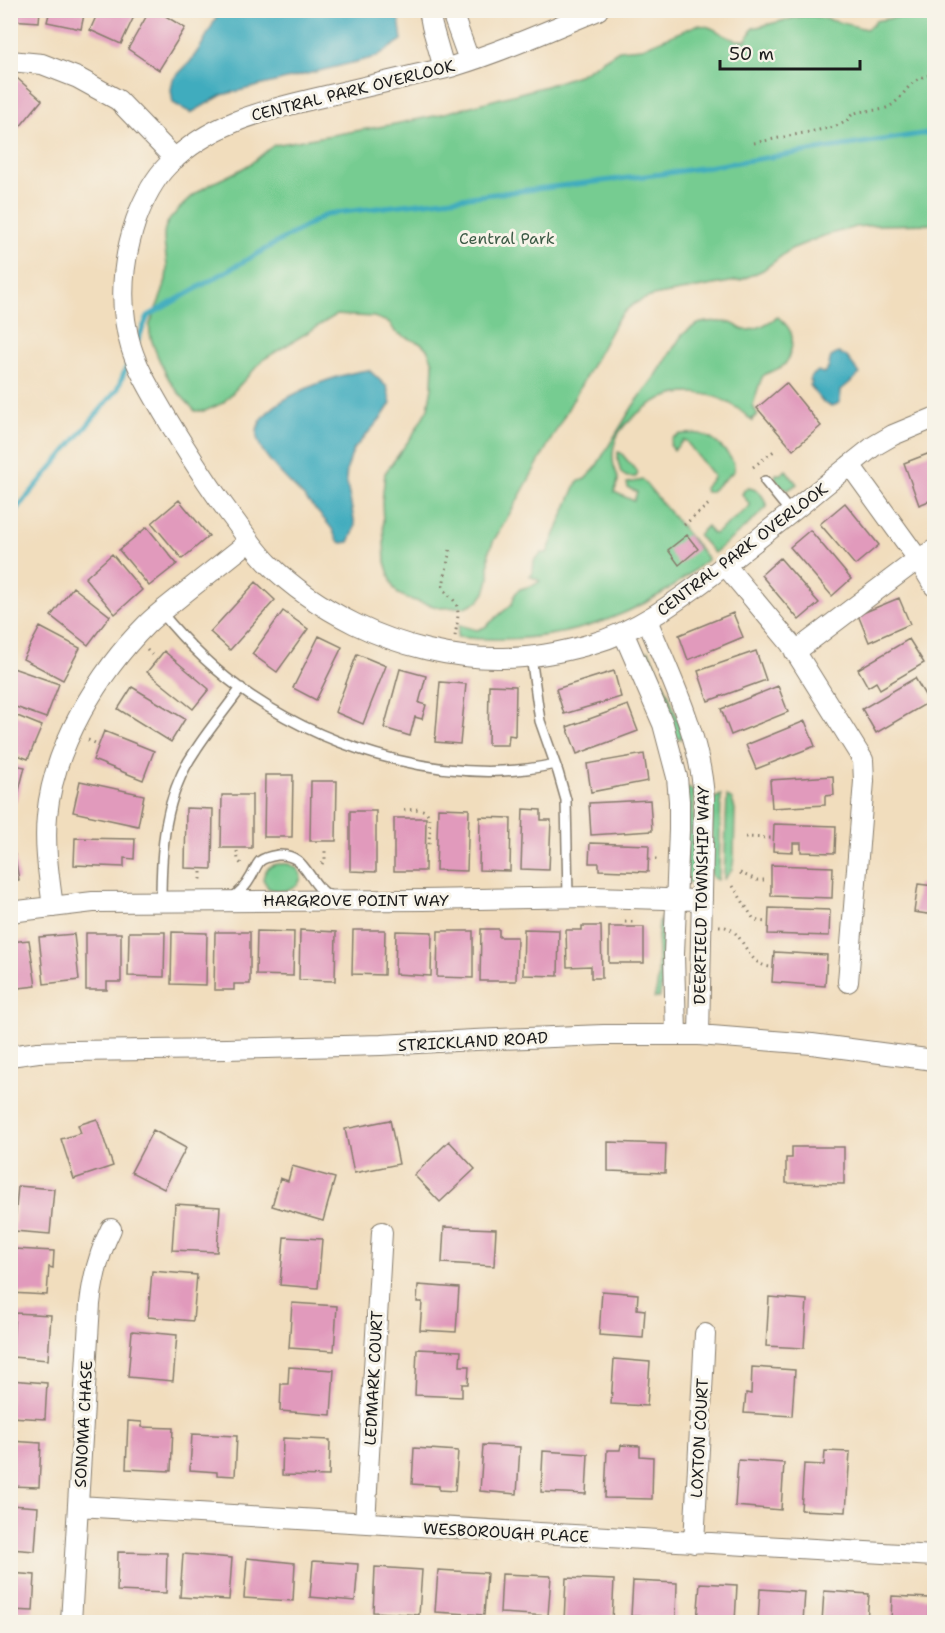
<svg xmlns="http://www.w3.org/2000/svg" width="945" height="1633" font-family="'Shantell Sans',sans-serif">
<rect width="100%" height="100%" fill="#f7f3e8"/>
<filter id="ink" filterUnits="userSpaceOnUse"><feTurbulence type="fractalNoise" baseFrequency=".0167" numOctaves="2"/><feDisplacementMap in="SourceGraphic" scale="12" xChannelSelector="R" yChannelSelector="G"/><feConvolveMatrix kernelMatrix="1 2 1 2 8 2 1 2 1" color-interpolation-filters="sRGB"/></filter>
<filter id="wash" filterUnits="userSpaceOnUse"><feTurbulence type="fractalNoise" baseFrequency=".008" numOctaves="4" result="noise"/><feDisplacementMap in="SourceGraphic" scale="24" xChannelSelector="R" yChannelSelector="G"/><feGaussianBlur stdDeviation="1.35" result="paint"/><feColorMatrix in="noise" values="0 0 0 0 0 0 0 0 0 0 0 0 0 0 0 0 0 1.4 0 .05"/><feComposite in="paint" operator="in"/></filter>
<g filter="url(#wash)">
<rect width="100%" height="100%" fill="#f1ddbd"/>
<path fill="#76cc91" stroke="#497456" stroke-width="1.5" d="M916,14L934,16V224L875,225L856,227L826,235L791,249L763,270L741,280L653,296C636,301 629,306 617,320L516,503L494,540L489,551V579L485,593L479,601L465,607L441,608L412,600L398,594L393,587L385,562L382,502L385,473L412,436L428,408L432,387L433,363L428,350L422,344L405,337L395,332L390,323L374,317L336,315L264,359L223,403L205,411H195C188,403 180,395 174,387C166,376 146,336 150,324C156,306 166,290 167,271C168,257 159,234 168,222C176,211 192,195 204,188C217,180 232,175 245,167C256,161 264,152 274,145L390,125L434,116L546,86L581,74L619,50L642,48L697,25C718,25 726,43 746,40L753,28L803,16H814L866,29L873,25L875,21Z
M778,317C790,327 796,336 790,353C789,357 787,362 784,365C779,370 769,371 763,376C761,378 753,404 753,406C754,408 757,413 758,415L753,418L752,421C719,387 673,383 637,414C629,421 620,428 616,439C613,447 612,457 614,466C615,470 618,474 618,479C618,484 616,488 614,492L634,501L637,492L628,488L627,483L643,480L708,559C694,570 680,583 664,592C601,631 531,645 457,637L459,625L477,630L485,627L512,604L515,594L520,589L534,585L540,581L530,576L533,571L534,560L542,553H547L577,482L585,479L594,470L633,406L657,374L682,335C696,323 704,320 721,322C726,322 731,322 735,325C740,327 741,331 748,330C758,330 769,322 778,317Z
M681,434C687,434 694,433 700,434C713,437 737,458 734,471L710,492H706L704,488L714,477L686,441L684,440L674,450L670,445L672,438Z
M618,452L621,453L638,473L636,477H627L621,473L618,461Z
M786,470L797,484L788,490L779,484L775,477L776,474H781Z
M749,488C759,489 765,498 767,507L748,525L714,553L698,535L707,526L712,533L715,534L749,507L750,505L742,494L745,489Z
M649,651L669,696L683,734L681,739L675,738L641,654Z
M689,788L694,791V878L690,883L686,882V789Z
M721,795L719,872L718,880L713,878L711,874L713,799Z
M727,796L732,800L735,809L734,858L732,870L724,879Z
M288,864C316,873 293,900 268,888L263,879C265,865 275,863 288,864Z
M660,919C665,934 664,983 659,998H654C663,973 654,944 660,919Z"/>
<path fill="#40acbe" stroke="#2e646d" stroke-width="1.5" d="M220,11H398L402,40L376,57L222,95L191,113L173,103L171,90L173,79L190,62L201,46Z
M838,353L846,356L860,374L841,390L840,402C826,414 818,395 810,385L812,383L810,380L811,377L818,371L823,373C831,369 828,364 831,357Z
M369,370L387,387L391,403L382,417L353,450L347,469L346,479L355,525L354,531L349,542L342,543C335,540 335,535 332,529C324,518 314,508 305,498C291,483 260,456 257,437C252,401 343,372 369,370Z"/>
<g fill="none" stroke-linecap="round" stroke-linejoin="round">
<path stroke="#40acbe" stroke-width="5" d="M137,342L148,316L327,214L661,174L934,132
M10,517L117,390L130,359"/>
</g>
<g id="blocks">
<path fill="#e19abc" d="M10,10H40L39,22L10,20Z
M50,10H85L81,29L47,22Z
M99,10H137L121,44L90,30Z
M150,10H156L185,28L159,70L128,49Z
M10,72L42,100L19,128L10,119Z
M786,383L821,426L793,450L757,408Z
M930,453L934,466V499L919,505L904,463Z
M179,500L209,536L182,559L152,523Z
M845,503L879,545L855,565L820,524Z
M147,527L177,564L149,586L119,550Z
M810,530L851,579L832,596L790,547Z
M687,535L698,549L679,565L668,550Z
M112,554L142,590L115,614L85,578Z
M780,558L819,603L799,620L761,575Z
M256,582L275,600L230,650L210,632Z
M73,587L110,616L88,645L51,616Z
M899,598L910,624L869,642L858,615Z
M283,611L308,629L277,672L252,654Z
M733,613L743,637L688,660L679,635Z
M40,627L80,648L63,680L23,659Z
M319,636L342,647L316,700L293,688Z
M909,639L924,663L880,689L876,682L868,687L858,669Z
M164,651L209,689L193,709L147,672Z
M756,651L766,680L708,701L698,671Z
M357,654L386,666L363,724L335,712Z
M10,667L59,684L46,718L10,705Z
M400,669L426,676L419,703L426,705L422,719L415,717L410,736L384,728Z
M614,671L621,697L564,714L556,689Z
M915,678L929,702L876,733L862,709Z
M440,682L466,684L460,744L435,742Z
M489,685L516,686L515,736L509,735L508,745H488Z
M778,686L788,712L731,735L721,709Z
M132,687L185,719L171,742L118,709Z
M628,705L638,731L577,754L567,727Z
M10,713L42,726L28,759L10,752Z
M805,721L815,746L756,769L746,745Z
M104,731L154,751L143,780L93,760Z
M644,754L648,781L591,792L587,764Z
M10,764L25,767L16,802L10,800Z
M265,775H293L292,837H264Z
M833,776L834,795L825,796V805L772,808L770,780Z
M80,781L144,795L138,826L73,812Z
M311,781H337L336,841H310Z
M222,795H252V848H221Z
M650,800L652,831L591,835L589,803Z
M186,808L213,809L212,869L185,868Z
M438,808L469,809L467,871L436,870Z
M523,809L541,810V820H551L549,870L521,869Z
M350,811H376V872L350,871Z
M480,817L511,818L510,871L479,870Z
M394,818H426L425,871H394Z
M774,824L836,826L835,853L801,852V843H793V852L773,851Z
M75,838L135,839L134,859L124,858V867L74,865Z
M12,840L19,880L10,882V841Z
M590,843L649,845L648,872L599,870V863H589Z
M771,865L833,867L832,898L771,896Z
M918,884L934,886V915L914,912Z
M769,908L830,910L829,936L768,934Z
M582,926H601L602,978H591V966L567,967L566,930H582Z
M609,927H644V963H609Z
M481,929H499V937H517L516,981H480Z
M524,929L559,930L558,976L523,975Z
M300,930L336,932L335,981L299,980Z
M353,930H385L384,975L352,974Z
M257,931L294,932L293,976L256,975Z
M396,931L432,932L431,976L395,974Z
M438,931H473V978L437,977Z
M129,932H165L164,977L128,976Z
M172,932L207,933L206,985L171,984Z
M215,932H250V984H234V990H214Z
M86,933H121V982H107V990H86Z
M74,934L79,980L44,984L39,937Z
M29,940L36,986L10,989V942Z
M774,952L827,955L825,986L772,982Z
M97,1119L113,1166L74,1179L61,1139L81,1133L78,1125Z
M390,1120L399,1164L354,1173L345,1129Z
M153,1130L186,1148L164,1189L131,1172Z
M449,1141L475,1169L440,1202L414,1175Z
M608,1142L666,1144L665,1173L608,1171Z
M792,1147H844V1184L786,1183V1158H792Z
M292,1166L335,1178L323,1221L272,1206L280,1178L288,1181Z
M18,1186L54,1189L50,1234L14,1231Z
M175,1204L220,1207L217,1252L172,1250Z
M444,1227L496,1229L494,1266L442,1263Z
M284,1237L322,1239L318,1288L280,1285Z
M14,1249L54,1251L53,1268L49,1267L47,1295L11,1293Z
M152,1271L197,1275L193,1321L148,1317Z
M418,1285L459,1288L456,1332L420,1330L422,1302H417Z
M602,1291L638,1294L637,1309L645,1310L643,1338L599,1335Z
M769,1297L807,1300L804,1348L766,1346Z
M292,1303L337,1306L334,1351L289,1348Z
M15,1313L51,1315L48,1360L12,1357Z
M132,1331L177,1335L173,1381L128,1377Z
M417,1349L461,1351L460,1366H469L468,1384H462V1397L415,1395Z
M614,1359L650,1362L647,1406L611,1404Z
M289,1367L334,1370L331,1415L280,1411L281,1384H288Z
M752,1367L795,1370L792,1416L744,1413L746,1393L751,1394Z
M10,1380L47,1383L45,1419L10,1417Z
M128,1421L142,1422V1427L173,1428L171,1471L126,1469Z
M192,1434L237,1436L235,1476L217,1475V1472L190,1470Z
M283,1438L330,1440L329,1476L282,1475Z
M10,1441L41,1443L39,1487L10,1486Z
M483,1445L520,1447L517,1494L480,1491Z
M621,1445L640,1446V1456L653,1457L652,1499L605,1498L607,1450H620Z
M414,1448L458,1451L455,1491L439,1490V1486L412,1484Z
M543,1451L588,1454L586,1494L541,1492Z
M825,1451L850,1452L846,1512L801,1510L804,1464L824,1465Z
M738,1460L784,1463L781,1510L735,1506Z
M10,1505L38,1507L35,1551L10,1549Z
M118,1552L167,1553L166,1593L117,1591Z
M183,1554L232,1558L229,1600L180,1597Z
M247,1558L295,1563L293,1601L244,1598Z
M313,1561L358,1564L355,1601L310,1597Z
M375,1567L422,1570L419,1615L373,1612Z
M438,1570L487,1573L484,1615L435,1612Z
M10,1573L35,1575L33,1611L10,1610Z
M502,1574L551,1576L548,1616L500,1613Z
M566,1578L614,1580L612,1622L564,1621Z
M633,1581L677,1583L676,1618L631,1616Z
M700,1583L737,1585L735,1622H697Z
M760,1589L805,1592L803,1622H758Z
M824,1591L869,1594L867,1622H822Z
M892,1596L929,1598L928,1622H891Z"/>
</g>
</g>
<g filter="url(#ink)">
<use href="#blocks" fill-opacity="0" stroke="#867c6c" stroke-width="1.5"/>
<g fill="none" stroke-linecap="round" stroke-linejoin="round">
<g stroke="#867c6c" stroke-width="12">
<path id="service" d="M765,481L791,513
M161,612C187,644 217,673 251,696C336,753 454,787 555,764
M531,656L540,721L558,772L566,800L568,897
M232,898C241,892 246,886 251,877C254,872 256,865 260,861C265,857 272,856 278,855C307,853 307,884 330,896
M161,902C161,849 164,796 195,751C209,729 226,709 241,688"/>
</g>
<g stroke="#867c6c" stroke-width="22">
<path id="minor" d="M429,10L432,26L444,68
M451,10L469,60
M598,10C550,30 503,51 454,66C439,70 423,73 407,77C376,84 344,92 313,99C258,112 210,124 168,165C153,180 143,201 136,220C122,262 118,304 131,347C138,370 151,391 163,412C184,447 205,481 229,513C242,530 254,549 269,564C293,588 325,609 355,624C400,646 453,659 503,658C532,658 563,652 591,644C638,631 677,601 716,572C769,531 821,488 874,446L893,435L934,418
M10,61L42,64L78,78L118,100L175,159
M850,465L918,559L934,586
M725,565L790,643L863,760L864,781L848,982
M647,620C671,678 700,735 704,798L699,1035
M623,632L663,724L677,777L679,801V830L674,954L676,1035
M795,652L918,559L934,550
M53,907C49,877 44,846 47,816C53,747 99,672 147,624C157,614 170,605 182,595C205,577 227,559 250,541
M10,912L93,902L423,900L592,897L702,900
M10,1056L38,1052L72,1051L227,1049L381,1045L474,1040L604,1035H699L812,1044L934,1060
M78,1506L934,1556
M365,1523L382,1232
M694,1543L705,1334
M71,1622L90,1304C93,1277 99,1253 111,1229"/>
</g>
<path stroke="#867c6c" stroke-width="3" stroke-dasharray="1.5 4.5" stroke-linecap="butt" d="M754,143L834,127C838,125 843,124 846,121C849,119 850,116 853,114C863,109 876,112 886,108C907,99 904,79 934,74
M753,467L774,451
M684,525L709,504
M450,550L443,586C445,593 451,596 455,602C461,611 456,627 455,637
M147,650L154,657
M88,740L95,743
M404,810C410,810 420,808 425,811C432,815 429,838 429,845
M745,837L771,838
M237,851L238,860L242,865
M649,859H659
M322,864L325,859V847
M201,872V883
M740,873L757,880H764
M733,886L753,918L758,921L767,922
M719,926C746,927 742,963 770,967
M623,927L624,922H635"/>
<use href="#service" stroke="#fff" stroke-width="9"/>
<use href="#minor" stroke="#fff" stroke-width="20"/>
</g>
</g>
<g text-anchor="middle" stroke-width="6" stroke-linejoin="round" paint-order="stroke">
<g font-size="16" fill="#1c1c1c" stroke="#f7f3e8">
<text transform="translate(353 90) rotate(-14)" y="6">CENTRAL PARK OVERLOOK</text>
<text transform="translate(742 549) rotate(-37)" y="6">CENTRAL PARK OVERLOOK</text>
<text transform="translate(701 895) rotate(-89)" y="6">DEERFIELD TOWNSHIP WAY</text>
<text x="356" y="906">HARGROVE POINT WAY</text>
<text transform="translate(473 1041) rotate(-3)" y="6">STRICKLAND ROAD</text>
<text transform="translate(373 1378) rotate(-87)" y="6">LEDMARK COURT</text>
<text transform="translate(83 1424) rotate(-87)" y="6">SONOMA CHASE</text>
<text transform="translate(699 1438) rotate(-87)" y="6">LOXTON COURT</text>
<text transform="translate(506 1532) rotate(3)" y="6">WESBOROUGH PLACE</text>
</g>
<g font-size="16" fill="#3c5a45" stroke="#f7f3e8">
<text x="507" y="244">Central Park</text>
</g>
</g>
<rect width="945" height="1633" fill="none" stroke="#f7f3e8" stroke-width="36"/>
<path d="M720 60v9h140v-9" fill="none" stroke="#1c1c1c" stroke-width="3"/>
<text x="729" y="60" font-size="18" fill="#1c1c1c" stroke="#f7f3e8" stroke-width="4.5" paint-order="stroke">50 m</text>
</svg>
